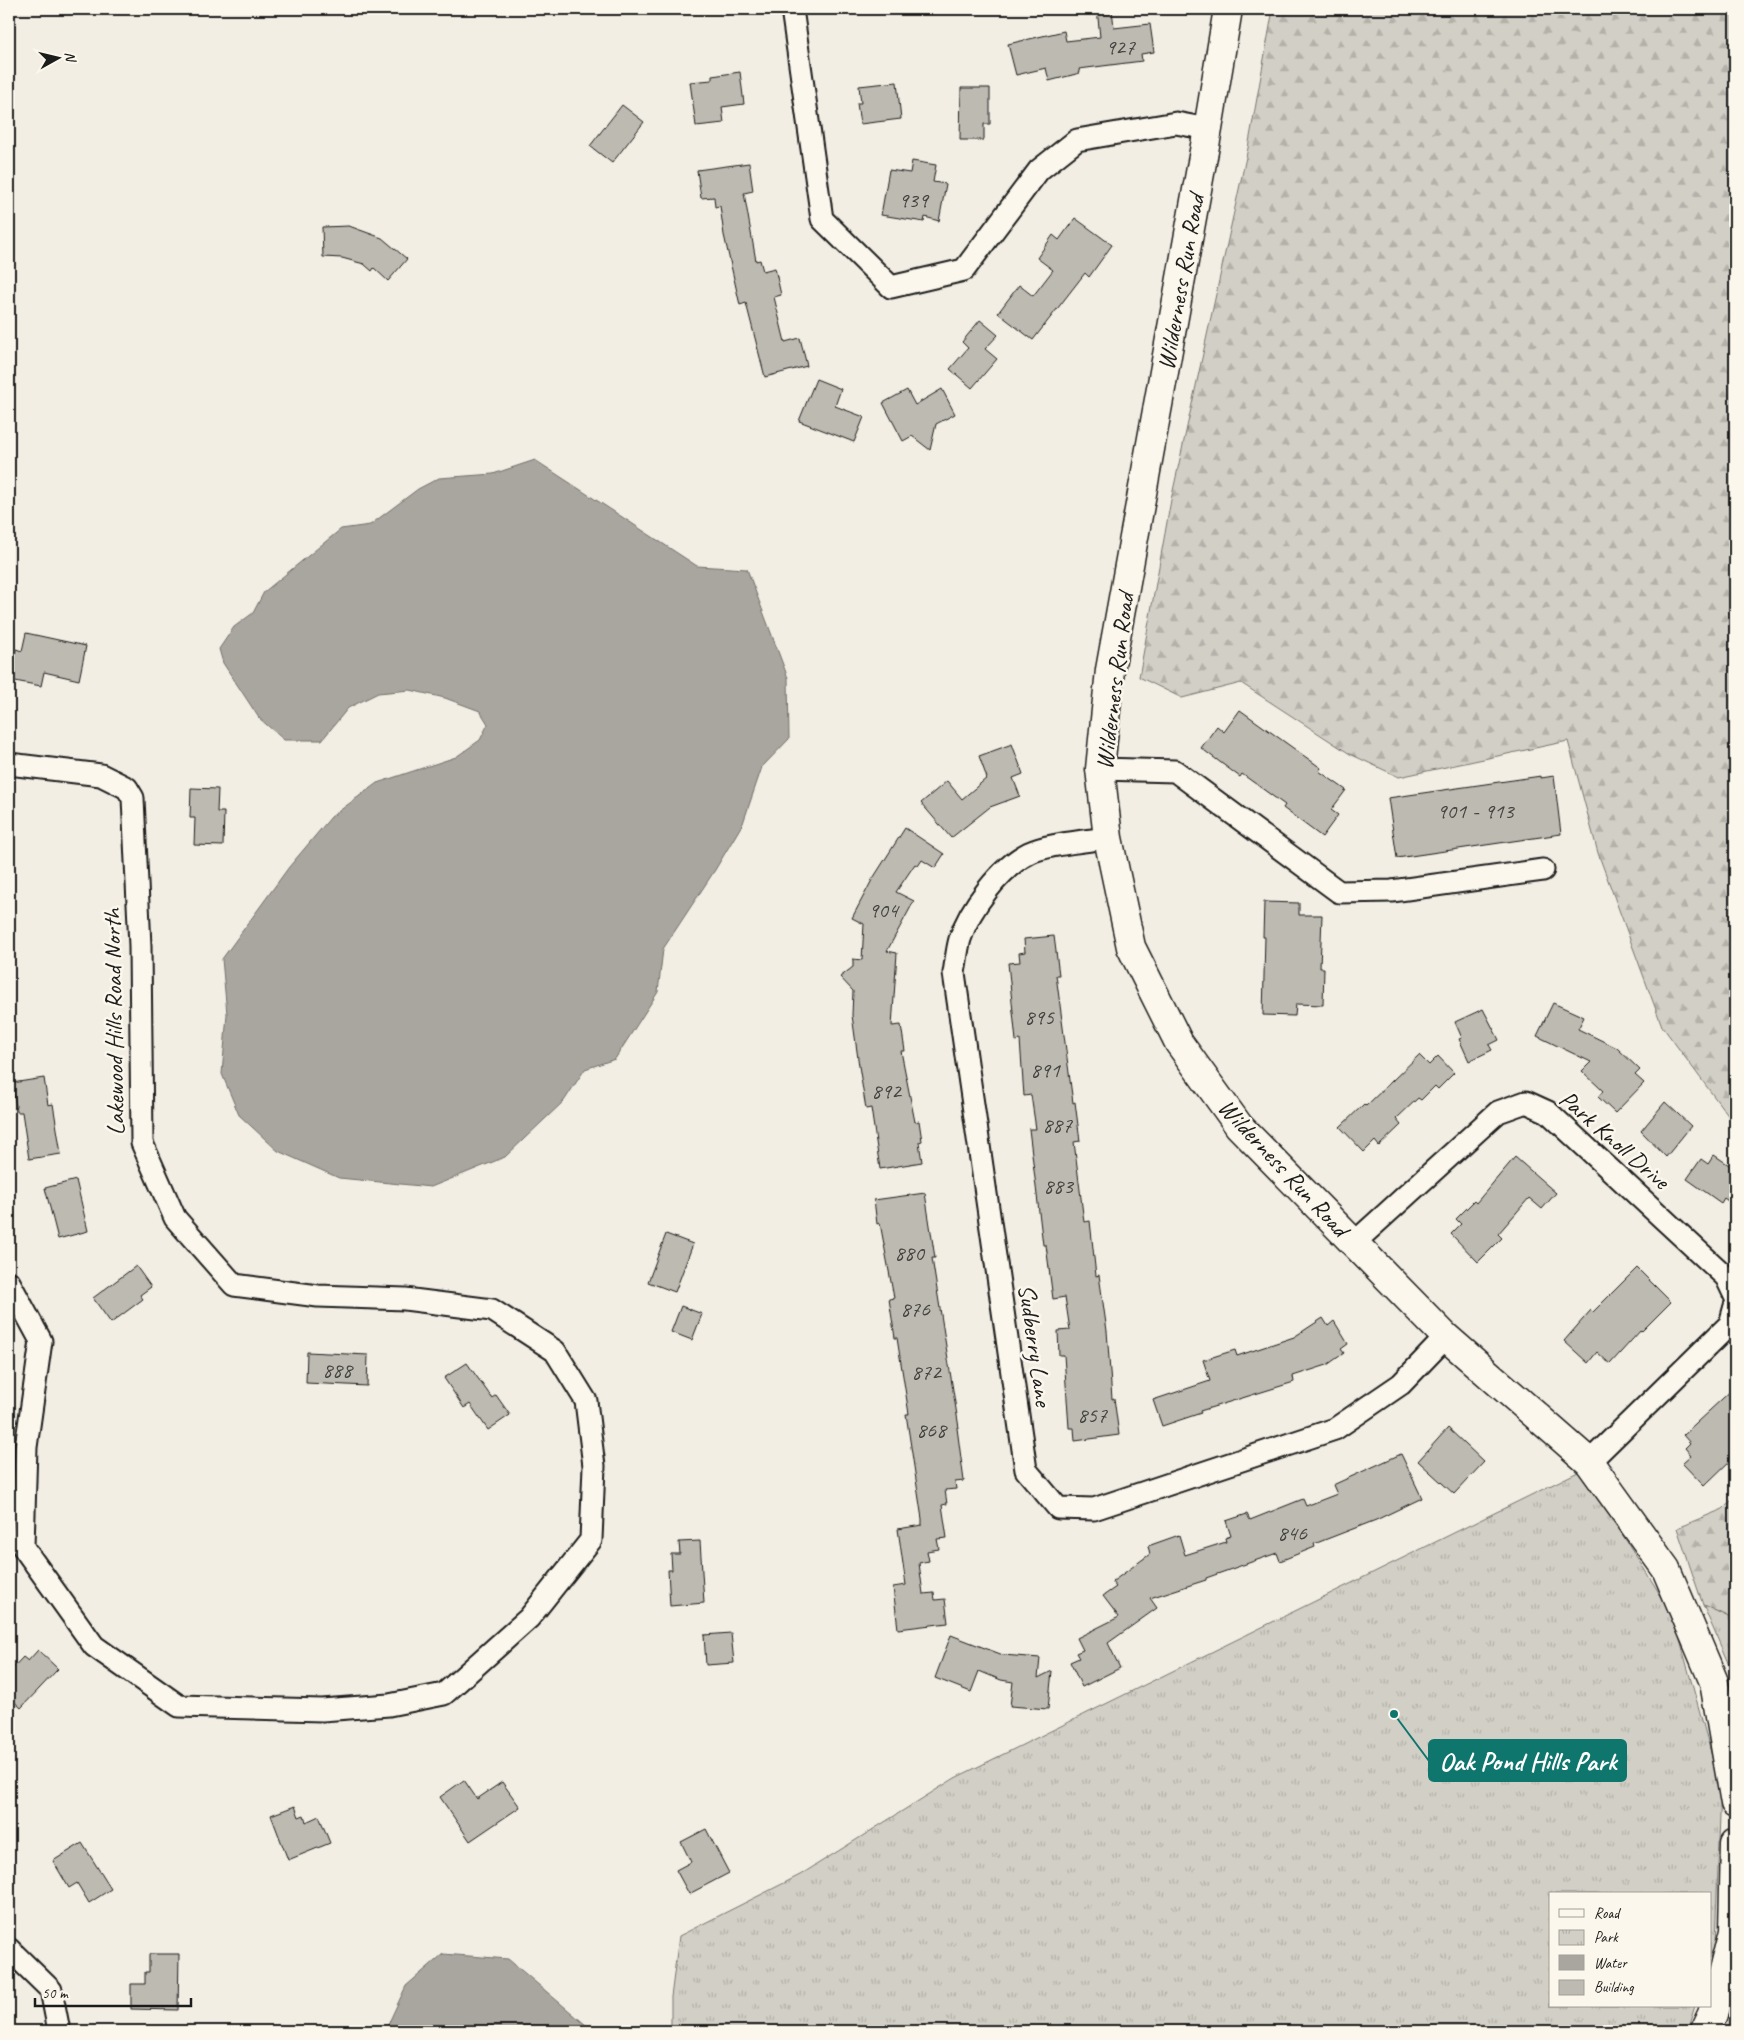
<svg xmlns="http://www.w3.org/2000/svg" width="1744" height="2040" font-family="Caveat,sans-serif">
<defs>
<pattern id="forest-firs" width="22" height="20" patternUnits="userSpaceOnUse" patternTransform="scale(1.25)"><rect width="22" height="20" fill="#d2cfc6"/><path d="M5 1l3.5 6h-7zM16 11l3.5 6h-7z" fill="#b4b1aa"/></pattern>
<pattern id="park-tufts" width="24" height="20" patternUnits="userSpaceOnUse" patternTransform="scale(1.25)"><rect width="24" height="20" fill="#d2cfc6"/><path d="M3 7l-1-3M5 7V3M7 7l1-3M15 17l-1-3M17 17v-4M19 17l1-3" fill="none" stroke="#b4b1aa"/></pattern>
</defs>
<rect width="100%" height="100%" fill="#f2eee4"/>
<filter id="ink" filterUnits="userSpaceOnUse"><feTurbulence type="fractalNoise" baseFrequency=".02" numOctaves="2"/><feDisplacementMap in="SourceGraphic" scale="10" xChannelSelector="R" yChannelSelector="G"/><feConvolveMatrix kernelMatrix="1 2 1 2 8 2 1 2 1" color-interpolation-filters="sRGB"/></filter>
<g filter="url(#ink)">
<path fill="url(#forest-firs)" stroke="#777671" d="M1273,9H1735V1125L1662,1026L1598,853L1568,741L1399,777L1350,754L1241,683L1182,698L1139,677L1171,500L1248,148Z
M1735,1497V1620L1703,1605L1677,1528L1723,1509Z"/>
<path fill="url(#park-tufts)" stroke="#777671" d="M1582,1470L1673,1615L1721,1789L1715,1944L1710,1959V1894H1550V2006H1695L1687,2031H671V1997L679,1936L800,1875L955,1778Z
M1703,1605L1735,1620V1679Z
M1735,1984V2031H1721Z"/>
<path fill="#a9a6a0" stroke="#716f6b" d="M535,460L697,566L747,569L788,678L789,739L762,767L743,823L715,870L663,949L658,992L615,1059L585,1069L564,1101L505,1157L431,1187L339,1178L278,1151L239,1115L222,1074L227,1014L222,959L289,867L331,817L377,783L456,757L480,740L488,724L480,711L445,698L410,690L378,693L348,708L322,740H284L259,718L223,663L219,649L234,627L253,613L264,592L341,529L370,525L418,489L439,478L493,474Z
M443,1954L508,1959L593,2031H385L406,1986Z"/>
<path fill="#bdbab1" stroke="#1c1c1c" d="M1097,9H1112L1114,28L1150,24L1154,52L1141,54L1142,61L1079,69L1080,73L1049,81L1046,68L1016,75L1008,44L1064,31L1066,41L1100,37Z
M740,72L744,104L722,107L724,123L696,126L690,82L712,80V76Z
M897,82L901,119L860,124L857,103H861L859,86Z
M961,88H990V124H984V140H960Z
M622,105L644,122L612,163L590,146Z
M912,161L936,165L933,182L946,184L939,221L925,217L924,222L881,215L889,170L910,173Z
M749,163L753,191L744,193L756,261L760,260L763,271L775,268L781,295L774,297L785,342L800,338L807,366L765,377L746,303L740,305L724,235L720,206L715,207L714,197L701,198L697,170Z
M1075,218L1112,245L1089,277L1085,273L1033,340L998,313L1019,285L1033,296L1053,270L1037,258L1053,235L1059,240Z
M349,226L382,238L407,259L388,281L374,268L372,271L364,264L342,258L323,257L322,227Z
M980,320L998,335L985,349L997,359L972,388L950,369L968,348L962,342Z
M816,379L841,389L835,406L864,417L854,442L799,421Z
M942,389L955,414L936,424L930,450L912,436L903,441L883,403L907,390L915,405Z
M26,633L86,646L79,680L44,672L41,686L10,680L16,649L22,651Z
M1240,710L1321,768L1319,771L1346,790L1331,810L1338,815L1322,837L1283,808L1285,805L1242,774L1240,777L1201,748L1217,726L1224,732Z
M1012,744L1023,774L1013,778L1020,796L990,807L951,838L921,803L947,781L962,799L987,778L979,756Z
M1541,776V778L1554,776L1561,834L1397,858L1388,798Z
M191,788L218,789L217,812H224L223,846L194,845L195,818H190Z
M905,828L944,854L935,868L922,860L918,866L915,864L896,892L914,901L887,951L897,953L892,1026L901,1025L905,1051H901L915,1122L919,1121L922,1141L919,1142L922,1162L880,1169L871,1108L866,1109L859,1066L852,1015L853,991L840,977L853,967V959L862,960L864,924L852,918L872,880Z
M1264,902L1299,903V915H1322L1320,968H1324L1323,1005L1296,1004L1295,1016L1263,1015L1265,937H1263Z
M1054,936L1059,975H1056L1073,1103L1075,1102L1080,1141L1074,1142L1084,1222L1090,1221L1096,1276L1099,1275L1107,1331L1112,1399L1114,1398L1119,1435L1075,1441L1074,1428H1069L1064,1355H1059L1058,1331L1070,1330L1065,1297L1053,1299L1046,1245H1043L1029,1129H1036L1031,1095L1024,1096L1020,1040L1016,1041L1008,963L1020,962L1019,953L1025,952L1024,939Z
M1553,1003L1584,1017L1578,1029L1617,1048L1640,1070L1635,1075L1644,1083L1615,1113L1598,1097L1603,1091L1582,1071L1591,1062L1537,1036Z
M1483,1009L1499,1040L1489,1045L1492,1050L1469,1061L1459,1039L1462,1038L1455,1022Z
M1419,1055L1429,1065L1438,1056L1454,1073L1438,1089L1435,1086L1421,1100L1418,1098L1396,1119L1401,1125L1379,1146L1375,1141L1364,1152L1340,1127L1364,1104L1366,1106Z
M44,1078L48,1105L53,1104L61,1154L29,1159L22,1112H17L12,1083Z
M1665,1102L1691,1126L1666,1157L1641,1131Z
M1714,1155L1735,1169V1206L1724,1198L1721,1203L1687,1179L1701,1159L1708,1164Z
M1515,1157L1556,1193L1542,1209L1529,1198L1498,1234L1502,1238L1478,1262L1451,1234L1461,1224L1456,1219L1474,1201L1476,1203Z
M76,1180L88,1231L58,1239L45,1188Z
M925,1193L935,1258H932L959,1428H957L964,1481L955,1482L956,1489L945,1490L947,1504L942,1505L947,1538L937,1539L939,1549L927,1551L929,1561L919,1563L923,1594L934,1593L935,1600L945,1599L948,1623L898,1629L893,1587L906,1585L898,1529L922,1525V1519L906,1414H909L897,1338H895L889,1299L894,1298L880,1223L877,1224L874,1200Z
M666,1234L693,1244L675,1292L648,1282Z
M136,1266L151,1287L140,1295L143,1299L111,1323L93,1298Z
M1637,1268L1671,1302L1642,1331L1641,1330L1610,1364L1597,1352L1588,1363L1564,1341L1591,1310L1593,1312Z
M681,1306L702,1314L692,1340L671,1332Z
M1323,1318L1328,1326L1334,1321L1348,1344L1341,1349L1344,1353L1327,1365L1293,1376L1294,1382L1200,1411L1201,1413L1162,1426L1153,1400L1210,1381L1203,1360L1235,1350L1237,1356L1294,1337Z
M307,1352L368,1355L367,1386L306,1383Z
M467,1363L492,1398L496,1395L510,1415L488,1430L470,1404L464,1408L444,1378Z
M1735,1387V1456L1704,1486L1682,1463L1691,1455L1685,1448L1690,1443L1683,1435Z
M1448,1428L1484,1462L1454,1494L1418,1461Z
M1401,1454L1422,1498L1376,1520L1314,1544L1315,1547L1280,1561L1277,1553L1206,1578V1580L1150,1598L1157,1608L1108,1643L1120,1668L1082,1687L1070,1662L1079,1658L1076,1653L1083,1650L1077,1638L1119,1617L1103,1596L1116,1587L1112,1582L1150,1554L1148,1546L1179,1535L1185,1555L1226,1542L1225,1538L1231,1536L1226,1521L1247,1514L1250,1520L1303,1499L1306,1506L1337,1494L1333,1485Z
M700,1541L704,1603L670,1606L668,1570H672L671,1554H680L679,1542Z
M731,1633L734,1663L706,1665L704,1635Z
M951,1635L1003,1655L1040,1658L1038,1678L1052,1671L1048,1709L1010,1706L1013,1682L1001,1680L979,1671L971,1692L935,1678Z
M38,1650L58,1669L21,1708L9,1697V1672L23,1657L28,1661Z
M464,1780L477,1799L502,1782L520,1807L470,1841L440,1797Z
M295,1806L299,1817L304,1815L306,1822L319,1816L330,1843L288,1860L271,1815Z
M706,1829L729,1873L689,1894L676,1870L691,1862L681,1842Z
M82,1843L111,1889L89,1903L77,1883L69,1888L53,1861Z
M149,1954H179L178,2010L131,2009V1984H145V1972H149Z"/>
<g fill="none" stroke-linecap="round" stroke-linejoin="round">
<g stroke="#1c1c1c" stroke-width="25">
<path id="street" d="M792,9L822,219L891,287L964,270L1039,170L1077,140L1176,123L1208,129
M9,764L101,775L127,788L133,798L140,946L142,1143L175,1218L234,1285L318,1296L405,1299L492,1310L555,1351L586,1401L594,1466L591,1540L529,1618L444,1694L389,1705L322,1710L179,1706L94,1646L23,1547L26,1447L41,1341L9,1282
M1100,769L1175,771L1339,892L1392,891L1543,870
M1108,838C1087,841 1047,844 1029,853C1001,867 969,909 960,939C957,949 956,962 954,973L1026,1470L1058,1508L1094,1509L1335,1429L1401,1384L1446,1337
M1354,1243L1498,1112L1526,1102L1548,1112L1726,1277L1735,1296
M1589,1462L1730,1324L1735,1306
M9,1949L51,1990L59,2031"/>
</g>
<g stroke="#1c1c1c" stroke-width="31">
<path id="secondary" d="M1228,9L1208,129L1110,670L1100,769L1108,838L1131,947L1179,1043L1239,1126L1446,1337L1589,1462L1666,1569L1714,1682L1735,1803
M1704,2031L1712,2014L1733,1932L1735,1843"/>
</g>
<use href="#street" stroke="#fbf7ec" stroke-width="21"/>
<use href="#secondary" stroke="#fbf7ec" stroke-width="28"/>
</g>
</g>
<g text-anchor="middle" stroke-width="5" stroke-linejoin="round" paint-order="stroke">
<g font-size="22" fill="#444441">
<text x="1120" y="54">927</text>
<text x="913" y="207">939</text>
<text x="1475" y="818">901 - 913</text>
<text x="883" y="917">904</text>
<text x="1039" y="1024">895</text>
<text x="1045" y="1077">891</text>
<text x="886" y="1098">892</text>
<text x="1057" y="1132">887</text>
<text x="1058" y="1193">883</text>
<text x="909" y="1260">880</text>
<text x="915" y="1316">876</text>
<text x="337" y="1377">888</text>
<text x="926" y="1379">872</text>
<text x="1092" y="1422">857</text>
<text x="931" y="1437">868</text>
<text x="1292" y="1540">846</text>
</g>
<g font-size="25" fill="#1c1c1c" stroke="#fbf7ec">
<text transform="translate(1180 282) rotate(-80)" y="9">Wilderness Run Road</text>
<text transform="translate(1114 681) rotate(-83)" y="9">Wilderness Run Road</text>
<text transform="translate(113 1022) rotate(-91)" y="9">Lakewood Hills Road North</text>
<text transform="translate(1615 1139) rotate(41)" y="9">Park Knoll Drive</text>
<text transform="translate(1284 1167) rotate(47)" y="9">Wilderness Run Road</text>
<text transform="translate(1036 1345) rotate(82)" y="9">Sudberry Lane</text>
</g>
</g>
<path fill="none" stroke="#0f766e" stroke-width="2" d="M1394 1714L1429 1761"/>
<circle fill="#0f766e" stroke="#fbf7ec" stroke-width="2" cx="1394" cy="1714" r="5"/>
<rect fill="#0f766e" stroke="#0f766e" stroke-width="2" x="1429" y="1740" width="197" height="41" rx="5"/>
<g font-size="26" text-anchor="middle" font-weight="bold" fill="#fff">
<text x="1528" y="1770">Oak Pond Hills Park</text>
</g>
<rect width="1744" height="2040" fill="none" stroke="#fbf7ec" stroke-width="30"/>
<rect x="15" y="15" width="1714" height="2010" fill="none" stroke="#1c1c1c" stroke-width="2" filter="url(#ink)"/>
<rect x="1549" y="1892" width="162" height="115" fill="#fbf7ec" stroke="#a29f99"/>
<rect x="1559" y="1909" width="25" height="8" fill="#fbf7ec" stroke="#a29f99"/>
<text x="1594" y="1918" font-size="15" fill="#1c1c1c">Road</text>
<rect x="1559" y="1930" width="25" height="15" fill="url(#park-tufts)" stroke="#a29f99"/>
<text x="1594" y="1942" font-size="15" fill="#1c1c1c">Park</text>
<rect x="1559" y="1955" width="25" height="15" fill="#a9a6a0" stroke="#a29f99"/>
<text x="1594" y="1968" font-size="15" fill="#1c1c1c">Water</text>
<rect x="1559" y="1980" width="25" height="15" fill="#bdbab1" stroke="#a29f99"/>
<text x="1594" y="1992" font-size="15" fill="#1c1c1c">Building</text>
<g transform="translate(58 58) rotate(82)" stroke="#fbf7ec" stroke-width="4" paint-order="stroke">
<path d="M0-4L9 19L0 12L-9 19Z" fill="#1c1c1c"/>
<text y="-8" font-size="14" font-weight="bold" text-anchor="middle" fill="#1c1c1c">N</text>
</g>
<path d="M35 1998v8h156v-8" fill="none" stroke="#1c1c1c" stroke-width="2.5"/>
<text x="42" y="1998" font-size="15" fill="#1c1c1c" stroke="#fbf7ec" stroke-width="4" paint-order="stroke">50 m</text>
</svg>
